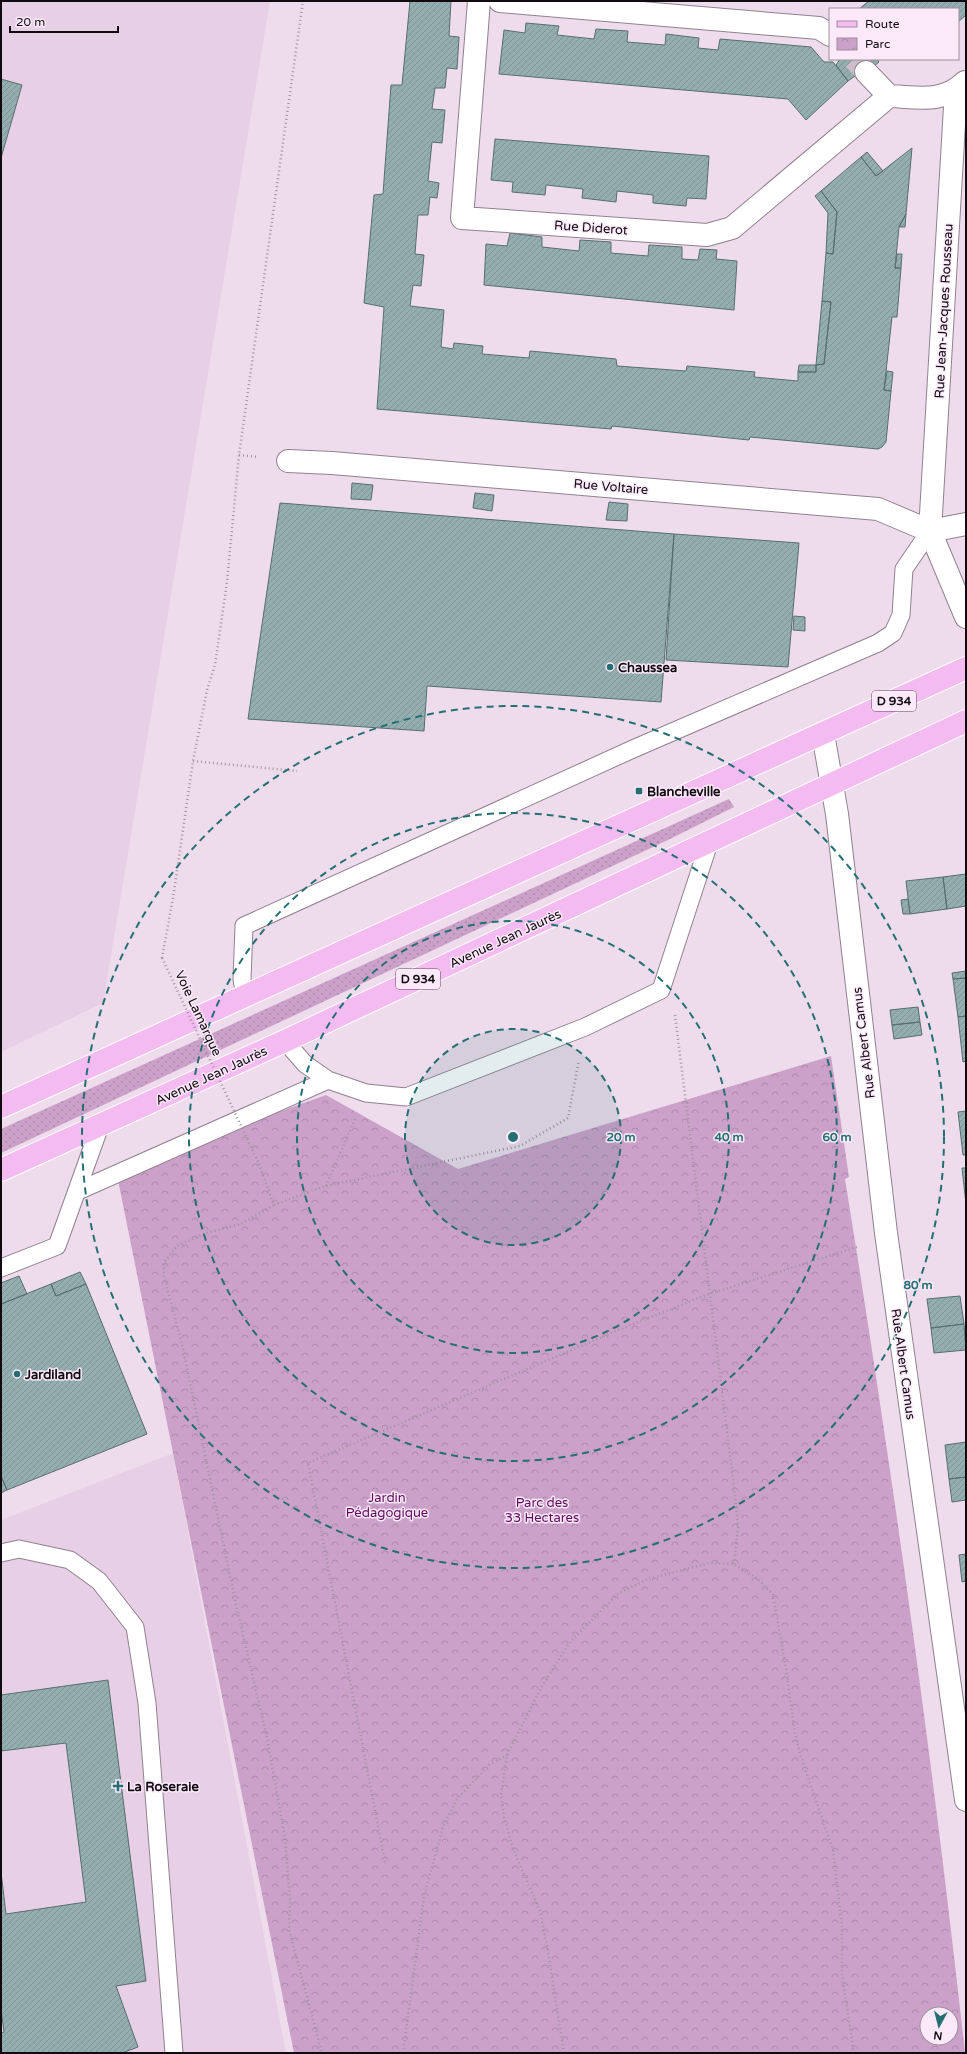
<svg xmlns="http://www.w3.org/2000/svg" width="967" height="2054" font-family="'Varela Round',sans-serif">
<defs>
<pattern id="grass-dots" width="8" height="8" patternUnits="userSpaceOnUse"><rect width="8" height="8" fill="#cca1c9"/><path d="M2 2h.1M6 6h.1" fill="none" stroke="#ae89ac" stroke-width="1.8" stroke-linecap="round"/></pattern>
<pattern id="park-crowns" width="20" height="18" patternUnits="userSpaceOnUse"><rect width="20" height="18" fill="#cca1c9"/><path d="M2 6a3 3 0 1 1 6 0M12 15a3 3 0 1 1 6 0" fill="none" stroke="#ae89ac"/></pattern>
<pattern id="building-hatch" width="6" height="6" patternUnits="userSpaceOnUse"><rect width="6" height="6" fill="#94aeaf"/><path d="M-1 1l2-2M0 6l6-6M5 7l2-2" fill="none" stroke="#7f9496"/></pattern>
</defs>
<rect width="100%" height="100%" fill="#eedcec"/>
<path fill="#e7cfe5" d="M1,1H270L103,1003L1,1052Z
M173,1453L286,2053H1V1520Z"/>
<path fill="url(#grass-dots)" d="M729,799L734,807L670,839L1,1153V1129Z"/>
<path fill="url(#park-crowns)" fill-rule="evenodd" d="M831,1056L849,1177L845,1179C892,1469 933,1761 965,2053H294L116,1170L326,1095L458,1169ZM927,2014H951V2038H927Z"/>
<path fill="url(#building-hatch)" stroke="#566e6f" d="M410,1H451L449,36L459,37L457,69L447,68L445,88H435L432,109L445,110L442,143L432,142L428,181L439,183L437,198L430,197L428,215H418L415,254L424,255L421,286L413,285L410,306L444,310L441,347L453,349L454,343L483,346L482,354L529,358L530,351L616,359L617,366L686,371L687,366L755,372L754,377L798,381V372H816V365L824,364L831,302L822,301L826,253L833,254L837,212L821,191L861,157L876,176L912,148L906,214L899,227L895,268H901L897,317H892L884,390L891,391L886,442L882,447L878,449L750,437L749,440L612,426L611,429L377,409L384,307L364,303L374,195L383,194L391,85H402Z
M869,1H966V15L958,22V9H859Z
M526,23L559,26L557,35L594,39L596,29L628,31L627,42L665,45L666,34L699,38L698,48L718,50L720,39L811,47L824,62H833L848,81L806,120L788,99L499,74L504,30L525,33Z
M840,59H877L879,62L858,79L855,76L848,81L836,65Z
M1,79L22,85L1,158Z
M495,139L709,156L706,199L687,198L686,206L653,203V195L617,191L616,202L582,198L583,189L546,185L545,195L512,192L513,182L491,180Z
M867,152L883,171L876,176L861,157Z
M821,191L837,212L833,254L826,253L828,213L815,196Z
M906,214L905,227H899Z
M510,233L542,237V247L579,251L580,240L611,242V253L648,256L649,245L682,247V259L698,260L700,249L717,250L716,259L737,261L734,310L484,285L486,244L507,246Z
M897,254H902L901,268H895Z
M822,301L831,302L824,364L816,365Z
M799,365H816V372H798Z
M887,371L893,372L891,391L884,390Z
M352,483L373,485L371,500L351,499Z
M475,493L494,495L492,511L473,508Z
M609,502L628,504L627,521L606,520Z
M280,503L674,534L661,702L427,686L424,731L248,719Z
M674,534L799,543L788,667L666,660Z
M794,616L805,617V631L793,630Z
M966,874V906L947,909L943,877Z
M943,877L947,909L910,914L906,881Z
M908,899L910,914H903L901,900Z
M966,971V978L953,979L952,973Z
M966,978V1016L958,1017L953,979Z
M918,1007L920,1022L892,1025L890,1010Z
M966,1016V1061L963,1062L958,1017Z
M920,1022L922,1035L894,1039L892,1025Z
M966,1111V1155H963L958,1112Z
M962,1168H966V1204Z
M80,1272L86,1284L56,1296L51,1284Z
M19,1276L27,1294L1,1304V1283Z
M51,1284L56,1296L86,1284L147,1434L7,1490L1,1476V1304Z
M960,1296L964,1324L931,1328L927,1299Z
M964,1324L966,1350L934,1353L931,1328Z
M966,1442V1477L949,1479L945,1445Z
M1,1476L7,1490L1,1493Z
M966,1477V1500L952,1502L949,1479Z
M966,1554V1581L962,1582L959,1555Z
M108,1680L146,1981L116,1986L138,2047L122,2053H1V2033L4,2032L1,2009V1872L6,1914L86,1902L66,1743L1,1751V1695Z"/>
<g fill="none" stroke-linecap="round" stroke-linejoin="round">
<path stroke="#cdbdcb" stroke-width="22" stroke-dasharray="22 11" stroke-linecap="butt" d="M854,59L866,72"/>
<g stroke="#91818f" stroke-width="19">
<path id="lane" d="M245,997L242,979L244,926L633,749L878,643L893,633L901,615L904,569L930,531
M285,1041L305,1064L328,1080L366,1093L406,1097L585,1027L661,990L709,843
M78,1191L328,1080
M1,1268L57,1246L100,1126
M1,1553L19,1549L70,1560L99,1581L135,1627L147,1703L174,2053"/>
</g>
<g stroke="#91818f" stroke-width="24">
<path id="street" d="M479,1L462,218L707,235L732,228L889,96C918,97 942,104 965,82
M500,1L819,28L830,35
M866,72L889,96
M288,461L332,463L878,509L930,531L956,90
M966,524L930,531L966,617
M823,734L837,814L886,1233L966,1800"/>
</g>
<g stroke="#fff" stroke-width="24">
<path id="primary" d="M1,1107L966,668
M1,1170L285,1041L966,721"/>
</g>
<path stroke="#a0929e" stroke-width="2.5" stroke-dasharray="1 3" stroke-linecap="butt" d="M239,455L258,457
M193,761L297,771
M162,958L173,898L193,761L207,690L215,665L227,582L239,455L303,1
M675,1015L735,1495L738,1528L734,1564
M259,1164L274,1205L241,1224L206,1233L177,1246L164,1262V1276L182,1344L237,1609L267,1738L285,1837L290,1900L289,1930L322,2053
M326,1186L355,1119
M274,1205L325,1186L520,1146L568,1118L579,1060
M385,1862L308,1463L616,1331L709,1294L857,1247
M403,2053L424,1896L443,1827L457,1799L490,1764L507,1755
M564,2053L547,1946L540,1911L513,1849L504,1817L501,1795L507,1755L542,1686L570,1642L619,1593L648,1579L709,1563L734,1564L759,1580L773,1595L786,1669L795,1733L801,1757L833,1850L842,1927V1975L854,2053"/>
<use href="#lane" stroke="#fff" stroke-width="17"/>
<use href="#street" stroke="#fff" stroke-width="22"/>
<use href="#primary" stroke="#f4bbf1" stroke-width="22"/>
<path stroke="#a0929e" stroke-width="2.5" stroke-dasharray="1 3" stroke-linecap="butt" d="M162,958L259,1164"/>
</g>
<circle cx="513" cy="1137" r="108" fill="#236f72" fill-opacity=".12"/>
<g fill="none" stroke="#236f72" stroke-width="2" stroke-dasharray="7 5">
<circle cx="513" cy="1137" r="108"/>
<circle cx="513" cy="1137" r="216"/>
<circle cx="513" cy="1137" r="324"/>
<circle cx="513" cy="1137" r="431"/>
</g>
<g fill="#236f72" stroke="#fbe9f9" stroke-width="1.5">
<circle cx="610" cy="667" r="4"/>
<rect x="635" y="787" width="8" height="8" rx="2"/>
<circle cx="17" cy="1374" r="4"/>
<path d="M116 1780h4v4h4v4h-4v4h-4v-4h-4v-4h4z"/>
</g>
<g text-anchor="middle" stroke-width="3" stroke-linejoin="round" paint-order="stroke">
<g fill="#fbe9f9" stroke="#564e56" stroke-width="1">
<rect x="872" y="691" width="44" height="20" rx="3"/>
<rect x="396" y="969" width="44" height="20" rx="3"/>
</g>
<g font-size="12" font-weight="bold" fill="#100b10">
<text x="894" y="705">D 934</text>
<text x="418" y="983">D 934</text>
</g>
<g font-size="13" fill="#100b10" stroke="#fbe9f9">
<text transform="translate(591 227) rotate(4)" y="5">Rue Diderot</text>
<text transform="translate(943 311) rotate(-87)" y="5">Rue Jean-Jacques Rousseau</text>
<text transform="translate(611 486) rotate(5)" y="5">Rue Voltaire</text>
<text transform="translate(505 938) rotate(-25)" y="5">Avenue Jean Jaurès</text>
<text transform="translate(199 1013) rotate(65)" y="5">Voie Lamarque</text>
<text transform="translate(863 1043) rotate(-97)" y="5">Rue Albert Camus</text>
<text transform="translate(211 1075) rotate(-25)" y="5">Avenue Jean Jaurès</text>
<text transform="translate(904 1364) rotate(82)" y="5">Rue Albert Camus</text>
</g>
<g font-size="13" font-weight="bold" fill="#100b10" stroke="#fbe9f9" text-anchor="start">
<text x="618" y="672">Chaussea</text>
<text x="647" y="796">Blancheville</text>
<text x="25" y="1379">Jardiland</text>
<text x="127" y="1791">La Roseraie</text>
</g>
<g font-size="13" fill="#5e0a5d" stroke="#fbe9f9">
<text x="387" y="1502">Jardin<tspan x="387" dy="15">Pédagogique</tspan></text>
<text x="542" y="1507">Parc des<tspan x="542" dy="15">33 Hectares</tspan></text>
</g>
</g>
<circle cx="513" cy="1137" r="6" fill="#236f72" stroke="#fbe9f9" stroke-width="2"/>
<g font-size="12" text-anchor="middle" font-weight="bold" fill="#236f72" stroke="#fbe9f9" stroke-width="3" stroke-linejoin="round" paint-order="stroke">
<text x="621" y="1141">20 m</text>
<text x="729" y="1141">40 m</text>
<text x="837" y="1141">60 m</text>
<text x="918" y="1289">80 m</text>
</g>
<rect width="967" height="2054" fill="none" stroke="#100b10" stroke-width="4"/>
<rect x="829" y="8" width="130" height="52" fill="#fbe9f9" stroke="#9d909c"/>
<rect x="837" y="21" width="20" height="6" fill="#f4bbf1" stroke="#9d909c"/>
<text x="865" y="28" font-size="12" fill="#100b10">Route</text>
<rect x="837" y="38" width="20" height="12" fill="url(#park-crowns)" stroke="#9d909c"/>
<text x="865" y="48" font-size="12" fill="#100b10">Parc</text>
<g transform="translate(939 2026) rotate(187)"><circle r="19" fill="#fbe9f9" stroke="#9d909c"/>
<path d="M0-3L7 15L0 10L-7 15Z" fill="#236f72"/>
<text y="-6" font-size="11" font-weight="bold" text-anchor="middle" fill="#100b10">N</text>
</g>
<path d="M10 26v6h108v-6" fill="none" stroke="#100b10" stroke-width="2"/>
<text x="16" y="26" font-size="12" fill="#100b10" stroke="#fbe9f9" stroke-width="3" paint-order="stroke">20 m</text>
</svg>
